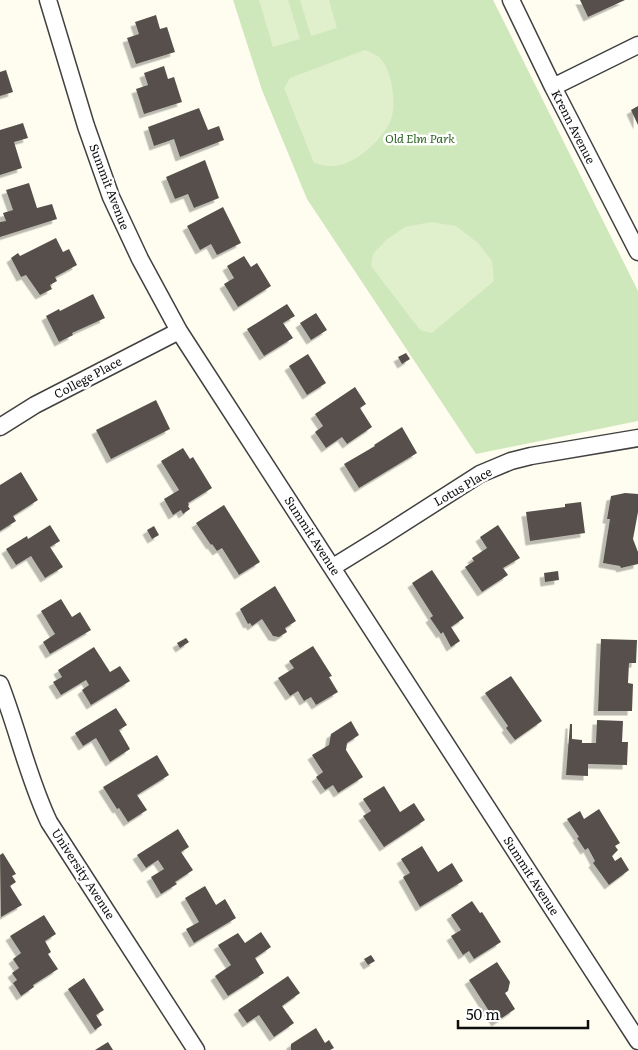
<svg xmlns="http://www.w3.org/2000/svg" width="638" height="1050" font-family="Literata,serif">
<defs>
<filter id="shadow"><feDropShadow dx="-4.5" dy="4.5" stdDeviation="0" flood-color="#0004"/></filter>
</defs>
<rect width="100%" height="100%" fill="#fefdf0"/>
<path fill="#cfe8bb" d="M233,0H493L638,291V421L476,454L307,199L262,90Z"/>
<path fill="#e0efcc" d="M259,0H288L300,39L273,47Z
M300,0H329L337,28L311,36Z
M365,50C369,52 375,54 379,57C392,69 397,103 391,119C385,138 354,166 333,166C327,167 320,164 314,163L284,88L290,78Z
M431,222L456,226L478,243L492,261L494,281L432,333L420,330L371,266L373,254L386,240L405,227Z"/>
<path fill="#56504b" filter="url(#shadow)" d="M580,0H625L588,17Z
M156,15L160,29L167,27L175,52L136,64L127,38L139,34L135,22Z
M164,66L168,79L174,77L182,102L144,114L136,89L148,85L144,73Z
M6,70L13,92L0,96V72Z
M638,106V125L631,110Z
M199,108L208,130L219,126L224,140L180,157L174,139L154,146L148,127Z
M23,123L28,138L14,142L22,168L0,175V130Z
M205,160L219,198L194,208L188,194L175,199L166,177Z
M29,183L37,208L52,204L57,219L0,237V222L6,221L3,213L13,210L6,190Z
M223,207L241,243L217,255L211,244L200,250L187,226Z
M56,238L63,252L69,249L77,265L55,277L57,281L50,285L52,289L40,295L26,275L21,277L11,258L18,253L20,256Z
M244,256L251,267L257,263L271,286L238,307L224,284L234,278L227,266Z
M93,294L105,318L72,333L73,335L59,342L46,316L59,309L60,311Z
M287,304L295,316L283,323L293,338L264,356L247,329Z
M316,313L327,330L311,340L300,323Z
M406,353L410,359L402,364L398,357Z
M308,354L326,383L307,395L289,366Z
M355,387L366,404L360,408L372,427L347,444L342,437L326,448L315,432L323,426L315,414Z
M156,400L170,429L111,459L96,430Z
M402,427L417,453L359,488L344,464L375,446L374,445Z
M183,448L190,459L193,457L212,488L188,503L189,505L188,506L190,509L183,514L181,510L173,515L164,499L179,490L161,461Z
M21,472L38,500L13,516L16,521L0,531V485Z
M625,493L638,494V512L633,539L638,552V564L621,568L620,566L603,563L610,519H607L611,496Z
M581,502L585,533L530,541L526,512L565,507V504Z
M224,505L260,562L239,575L222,548L217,551L212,544L211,545L196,523Z
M50,525L60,541L50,547L63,567L45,578L31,556L16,565L6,549L27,536L28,539Z
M498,525L520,558L503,568L508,575L482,592L465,567L474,561L472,558L487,548L480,537Z
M154,526L159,535L152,539L147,530Z
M432,570L464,618L451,627L460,641L451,647L443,632L441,634L430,618L433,616L412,583Z
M558,571L559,580L545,582L544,573Z
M275,586L296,621L285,628L287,632L279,637L273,636L262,619L252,626L250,623L248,624L240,609Z
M61,599L72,617L80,612L91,630L50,654L43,642L55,634L41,611Z
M186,638L189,642L180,648L177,643Z
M601,639L637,640L636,663H629L628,683L633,684L632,711H598Z
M313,646L332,676L329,677L338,692L316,705L311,697L304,701L298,691L290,696L278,678L294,668L289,661Z
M94,647L110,672L120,666L130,681L91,705L82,690L89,685L86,680L61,695L53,682L62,677L58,670Z
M511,676L542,721L515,740L506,728L508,726L485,693Z
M116,708L127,725L119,730L130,749L110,762L96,738L83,746L75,733Z
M597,720L623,721L622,742H628L627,765L588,764V776L566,775L570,724H572V739L582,740V743H596Z
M351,721L359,735L347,743L346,750L363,777L338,793L333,785L325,790L316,777L323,772L312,755L329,745L331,734Z
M157,755L169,775L137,795L147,810L128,822L119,808L117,809L103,787Z
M384,786L400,812L414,803L425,820L384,847L363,816L371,811L363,799Z
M599,809L620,843L615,846L618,850L612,856L615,861L621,857L629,870L609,885L593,863L595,861L588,848L585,850L577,838L579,837L567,819L580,811L584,819Z
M178,829L189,847L181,852L193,870L175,882L177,884L161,894L151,877L164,869L158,860L146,868L137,855Z
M422,846L438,872L452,863L463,881L420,907L403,877L410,873L401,859Z
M3,853L16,874L12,876L16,882L10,886L22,905L1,917L0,855Z
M205,886L216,905L225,899L236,918L194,943L186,929L199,922L185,898Z
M472,901L480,913L482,912L501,942L474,959L469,951L463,955L451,936L461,930L451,915Z
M44,915L56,934L45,941L51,952L48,954L58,969L33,985L34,987L21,996L13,983L17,980L12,973L19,968L13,959L21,953L10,936Z
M261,932L271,947L255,958L264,973L228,996L215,976L231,965L218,945L238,933L245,943Z
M371,955L375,961L368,965L364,959Z
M497,962L510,982L508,991L505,993L515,1009L496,1022L469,980Z
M288,976L300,993L282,1006L294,1023L274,1037L259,1015L247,1023L238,1010Z
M84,978L104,1010L96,1015L102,1025L95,1030L68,989Z
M316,1028L325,1043L329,1040L334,1048L330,1050H291V1044Z
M108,1042L113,1050H95Z"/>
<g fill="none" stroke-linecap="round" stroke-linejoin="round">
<g stroke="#414141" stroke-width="19">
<path id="street" d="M48,0L86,126L111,197L140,259L179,331L638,1041
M511,0L553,87L638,252
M553,87L638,45
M0,427L35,405L179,331
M333,567L380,538L480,474L511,461L531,456L638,438
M0,684C18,730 28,778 49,822L196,1050"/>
</g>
<use href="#street" stroke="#fff" stroke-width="16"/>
</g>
<g text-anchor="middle" stroke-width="5" stroke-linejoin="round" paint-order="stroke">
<g font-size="12" fill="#0e0e0e" stroke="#fff">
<text transform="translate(573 127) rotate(63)" y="4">Krenn Avenue</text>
<text transform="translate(109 187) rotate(69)" y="4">Summit Avenue</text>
<text transform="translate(88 378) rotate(-28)" y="4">College Place</text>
<text transform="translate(463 487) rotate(-30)" y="4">Lotus Place</text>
<text transform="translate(312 536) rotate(57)" y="4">Summit Avenue</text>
<text transform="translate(83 874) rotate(57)" y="4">University Avenue</text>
<text transform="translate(531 876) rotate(57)" y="4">Summit Avenue</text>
</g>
<g font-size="12" font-style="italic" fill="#2a6421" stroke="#fff">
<text x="420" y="143">Old Elm Park</text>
</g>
</g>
<path d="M458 1020v8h130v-8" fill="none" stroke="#0e0e0e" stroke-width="2.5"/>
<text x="466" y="1020" font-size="15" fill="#0e0e0e" stroke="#ffffff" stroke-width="4" paint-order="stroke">50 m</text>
</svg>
